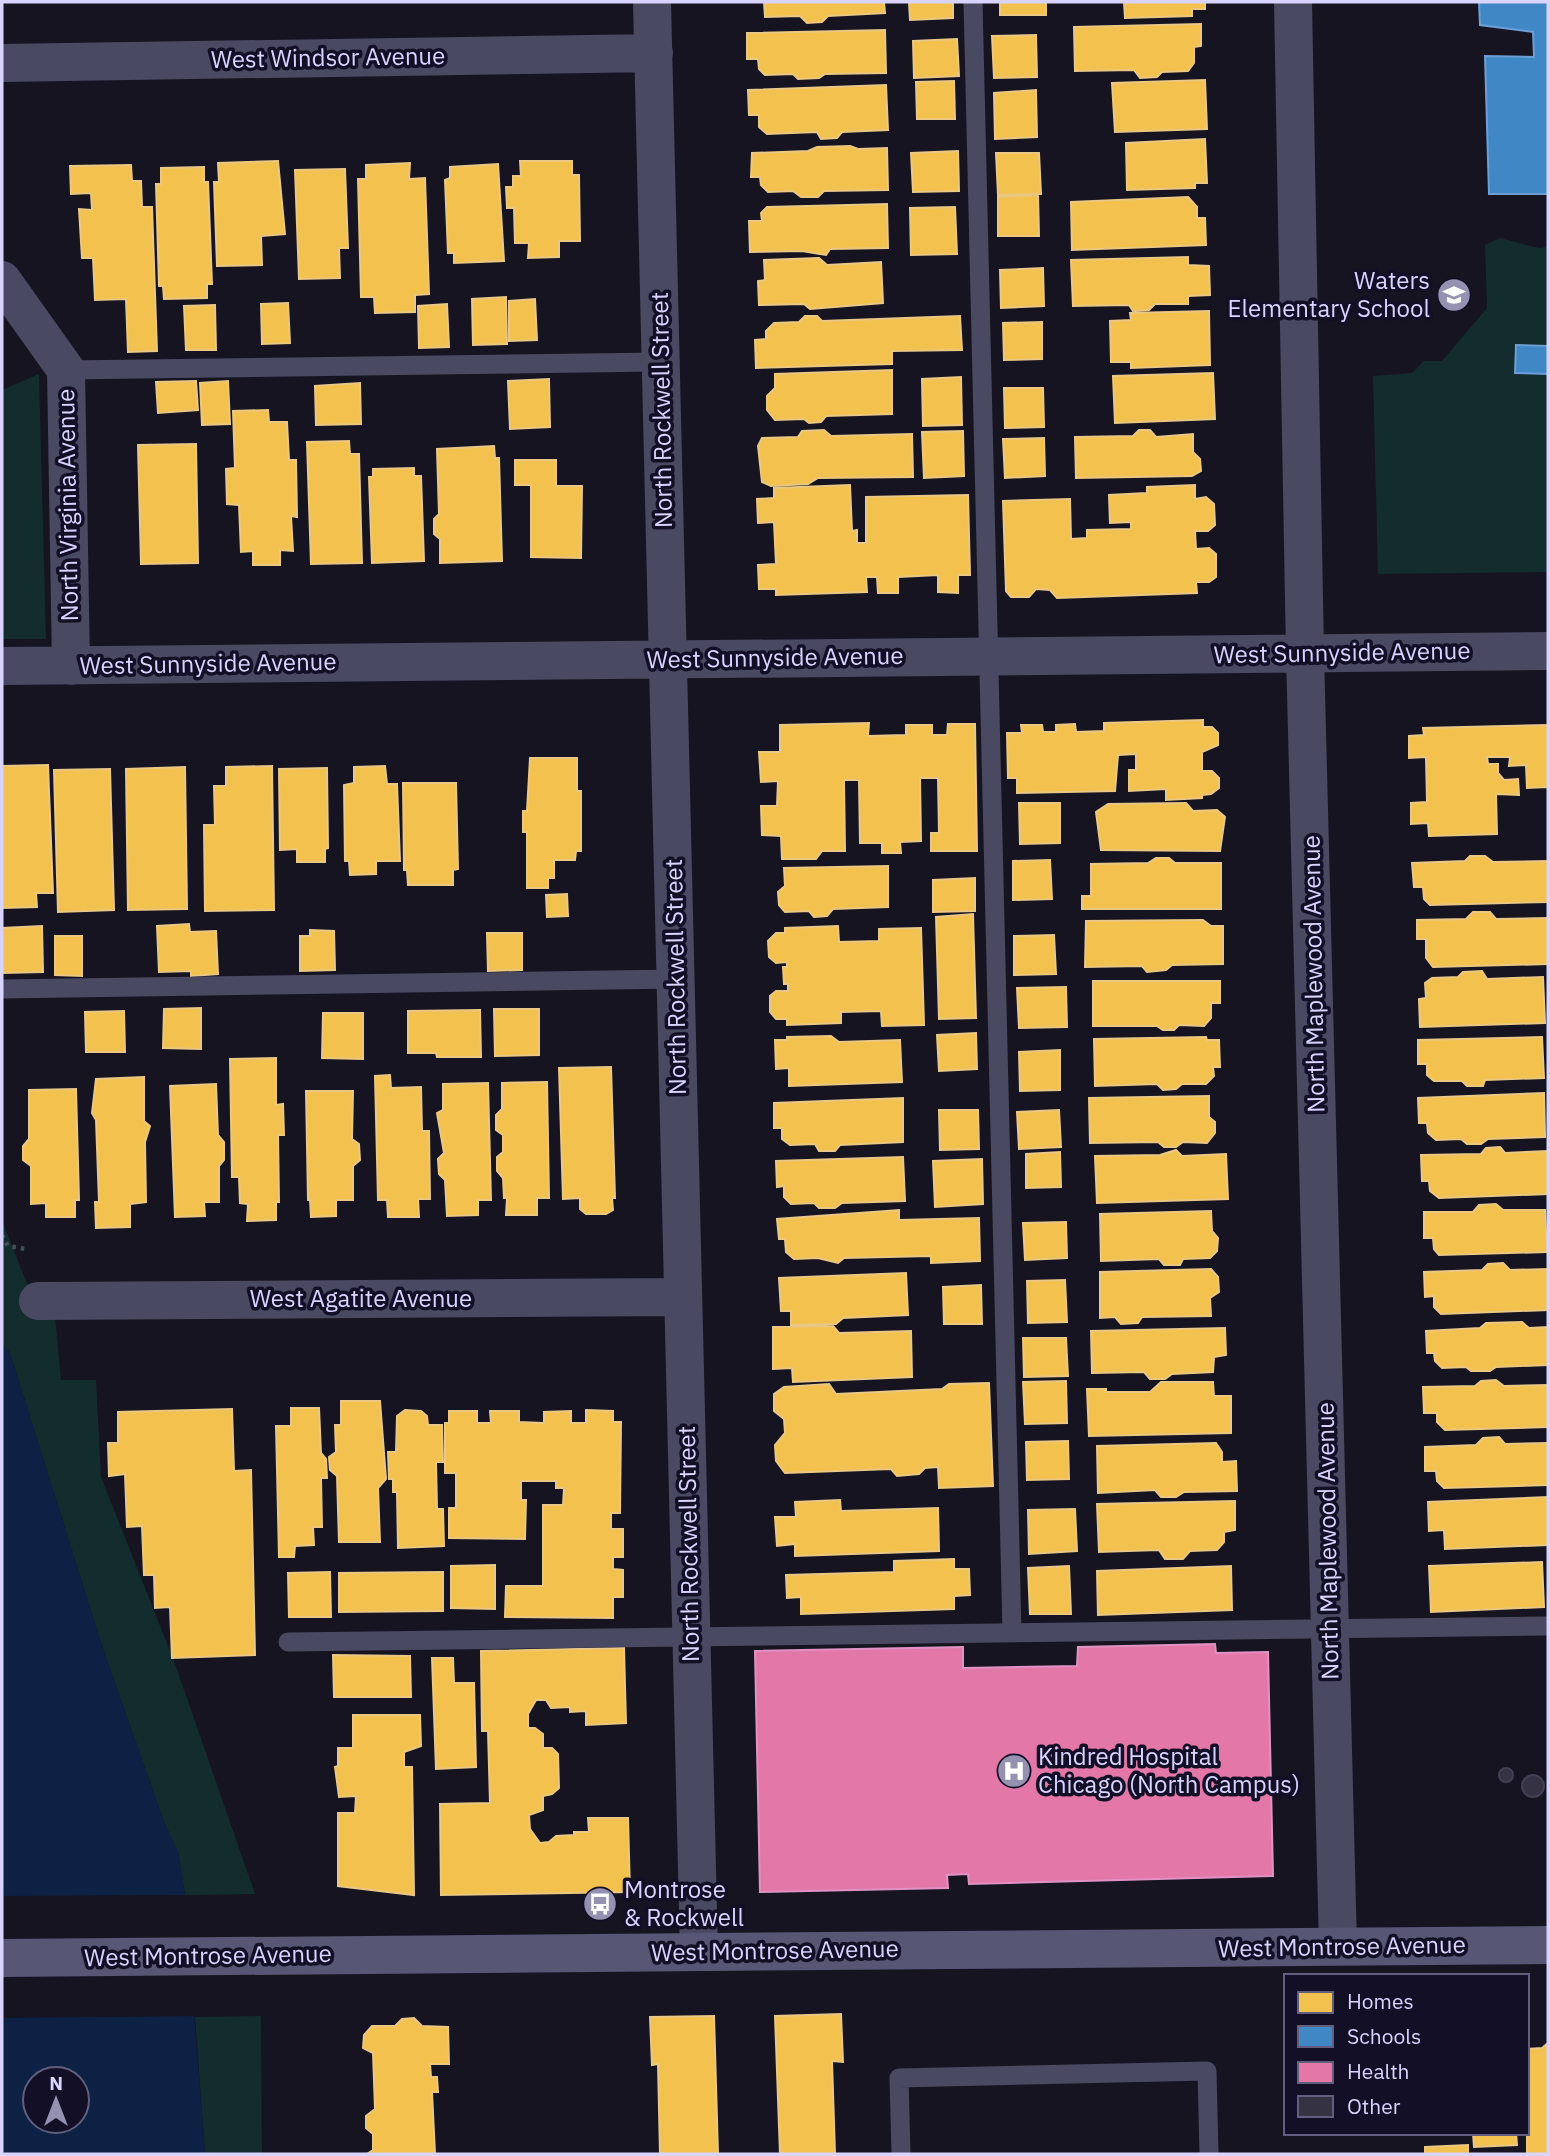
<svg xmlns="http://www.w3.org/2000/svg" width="1550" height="2156" font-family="'IBM Plex Sans',sans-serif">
<rect width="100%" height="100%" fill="#161421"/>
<path fill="#132c2d" d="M1500,238L1539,248L1548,247V572L1378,574L1373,376L1412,373L1424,361H1442L1487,308L1485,245Z
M39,374L46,639H2V390Z
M2,1220L27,1284H52L61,1380H96L101,1477L174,1661L255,1894L185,1895L178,1852L164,1822L103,1649L10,1353L2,1344Z
M261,2016L262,2154H205L195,2017Z"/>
<path fill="#0d2144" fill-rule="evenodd" d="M2,1344L10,1353L103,1649L164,1822L178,1852L185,1895L205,2154H2ZM35,2079H77V2121H35Z"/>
<path fill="#161421" d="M188,1895L199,2016L2,2018V1896Z"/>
<path fill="#f2c14e" stroke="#eac783" stroke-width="2" d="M745,2H884L885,13L828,16L822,22L807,23L800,16L765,17L764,2Z
M909,2H953V18L910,20Z
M1000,2H1046V15H1000Z
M1124,2H1205V9H1192V16L1125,18Z
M1201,24V46L1194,47V63L1188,71L1162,72L1157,77L1140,78L1134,70L1075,71L1074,27Z
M885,30L886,73L825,74L819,78L798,79L793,74L765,75L759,69L758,59H747V33Z
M1036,35L1037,77L994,78L992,36Z
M957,39L959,76L914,78L913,41Z
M1205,80L1207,129L1115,132L1112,83Z
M954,81L955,119H917L916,82Z
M886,85L888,130L842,132L837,138L821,139L817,132L767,134L759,127V115H749L748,90Z
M1036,90L1037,137L995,139L994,93Z
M1205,139L1207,183H1195V188L1127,190L1126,143Z
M850,146L858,149L887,148L888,190L824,191L818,197H801L793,191L768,192L761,185L760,177H751L752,153L808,151L817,147Z
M958,151L959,191L913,192L911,153Z
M996,153H1039L1041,194L998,195Z
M278,161L285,234L261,236L262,265L217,266L214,182H219L218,163Z
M520,161H572V175H579L580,241H559V257L528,258L529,243H515L514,208H507L506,187H513V176H521Z
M410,163L409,179L425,178L429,294L415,295V312L375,313L374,297H361L358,179H366V165Z
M498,164L504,261L454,263V253H448L445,180L450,178V167Z
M131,165L132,181H141L142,207H152L157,351L128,352L126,299L95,300L93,258H82L79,209L92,210L91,193L71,194L70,166Z
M204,167V182H208L212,284H207V298L164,299L163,286H159L156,184H161V168Z
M345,169L348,248H339L340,278L299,279L295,170Z
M1038,195L1039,236H998V197Z
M1188,197L1197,207V218H1205L1206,245L1072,250L1071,202Z
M887,204L888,248L830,249L826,255L802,251L750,252L749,221H762L761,213L767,207Z
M955,207L957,254L911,255L910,208Z
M1188,257V265L1209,266L1210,295L1188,296V304H1155L1149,310L1133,311L1129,305L1073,306L1071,260Z
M819,258L827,265L881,262L883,303L810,309L804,304L759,305L758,281L765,280L764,260Z
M1043,268L1044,306L1001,308L1000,270Z
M506,297L507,344L473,345L472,299Z
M535,299L537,340L509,341V301Z
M288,303L290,343L262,344L261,304Z
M447,304L449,347L419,348L418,306Z
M215,305L216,350H186L184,306Z
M1209,311L1210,365L1131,368V362H1111L1110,321L1131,320L1130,313Z
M805,316H817L822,321L960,316L962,350L892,351V364L756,368L755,340L766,339V331L774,323L799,322Z
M1042,322V359L1004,360L1003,323Z
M892,370V414L826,416L821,422L809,423L804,419L775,420L767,410V396L775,388V374Z
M1213,373L1215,419L1115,423L1113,376Z
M961,377L962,425L923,426L922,379Z
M549,379L550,427L510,429L508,381Z
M196,381L198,410L158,413L156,382Z
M228,381L230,424L202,425L200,383Z
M360,383L361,424L316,425L315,386Z
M1004,388H1043L1044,427L1005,428Z
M268,410L269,422H287L289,460H296L297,517L291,516L293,551L280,550V565H253V551L241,552L239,505L227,504L226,469L235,468L233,411Z
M824,430L831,436L912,434L913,477L818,478L808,484L771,486L762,482L758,446L762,438L798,437L802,431Z
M1139,430H1150L1156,437L1193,434V452L1200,459L1201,471L1192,476L1076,478L1075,437L1133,436Z
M963,431L964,476L924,478L922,432Z
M1044,438L1045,476L1005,478L1003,439Z
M349,441L350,454H359L362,563L311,564L307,442Z
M196,444L198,563L141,564L138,445Z
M494,446L495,458H499L502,561L440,563V539L434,534V519L439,514L437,449Z
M515,460H556V486H582L581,558L531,557V485H515Z
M414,468V476H421L424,561L372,563L369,477H373V469Z
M850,485L852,531L857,530V543H866V497L968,495L970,575H958V593L938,592V575L898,577V593H878L877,577H866L867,592L776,595V589H759L758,565L776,564L774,522L758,523L757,499L774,498V488Z
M1195,485V499L1206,497L1214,504L1215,525L1208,531H1195L1196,549L1209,548L1216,554V577L1209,582H1196L1197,593L1057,598L1050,590L1036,589L1029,597H1011L1006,591L1003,501L1070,499L1071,539L1087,538V530L1131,529V522L1110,523L1109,495L1147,493V487Z
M1203,720V727H1212L1218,733V745L1202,752V771H1212L1219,778V788L1211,794L1202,795V798L1166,800V789L1129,791V770H1136V754L1118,755L1115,791L1017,793V778H1008L1007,733H1022L1021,725H1042L1043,732H1056V725L1075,724L1076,732L1104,731V723Z
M869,723L868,736L906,735V725H932V735H947L948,724H975L977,851H931V833H939L938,778H920L921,841L900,842L901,853H882V843H860L859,780H844L845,851H822L816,859H782L781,836L762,835L761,806H777L778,781L761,782L759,752H780V725Z
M1548,725V802V787L1527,788L1526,765L1509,766L1510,757H1487L1488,764H1498V773L1504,780L1518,779L1519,795L1496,794L1497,834L1429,836L1428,823L1411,824V803L1427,802L1426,757L1409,758V736L1424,735L1423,728Z
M530,758H577V791H581V851H576L575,860H554V878H548V888H527V832H523V811H527Z
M48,765L53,893H36L37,907L2,908V766Z
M272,766L274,910L205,911L204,825H215L214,786H226V767Z
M385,766L387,784H397L400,861H376V874L350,875L349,861H345L344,785L354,783V767Z
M185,767L187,909L128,910L126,769Z
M327,768L328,848L325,849V862H297V849L280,850L279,769Z
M110,769L114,910L58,912L54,770Z
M403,783H456L458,869L453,870V885H408L407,870H404Z
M1019,803H1060V843L1020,844Z
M1186,803L1193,811L1217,810L1225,817L1220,851L1101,850L1096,812L1108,804Z
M1470,856H1485L1493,862L1548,861V902L1430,905L1424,899L1423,887H1414L1412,863L1465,861Z
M1156,858H1169L1175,863H1221V909H1082V896H1091V864L1148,863Z
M1050,860L1052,899L1013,900V861Z
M888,866V907L833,909L827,916L814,917L809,911L785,912L779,905L778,892L785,886L784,868Z
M975,878V911L933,912V880Z
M567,894L568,916L547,917L546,895Z
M1473,912H1490L1496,919L1548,918V964L1433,967L1426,958V939H1417V920L1466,919Z
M973,914L976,1018L939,1019L936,917Z
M1203,920L1211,926H1223V964L1172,965L1166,970L1147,972L1142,966L1085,967L1086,921Z
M189,924L190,932L216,931L218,974L191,976V971L159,972L157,926Z
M42,926L43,972L2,973V928Z
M838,926L839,942L879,941V929L921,928L924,1025L882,1026L881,1011L841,1012V1023L787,1025V1019H776L770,1012V996L776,991H788V984H784L783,967H787V962L776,963L769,957L768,941L776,933H785V928Z
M310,930L334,931L335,970L300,971V936H310Z
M487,933H522V970L488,971Z
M1054,935L1056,974L1014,975V936Z
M55,936H82V976L55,975Z
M1482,971L1487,979L1543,977L1545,1023L1420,1027L1419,999L1426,998L1425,983L1432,978L1458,977L1463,972Z
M1093,981H1220V1003H1211V1018L1204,1026L1179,1025L1174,1030H1163L1157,1026H1093Z
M1066,987L1067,1027L1019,1028L1017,988Z
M201,1008V1049L163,1048L164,1009Z
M494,1009H539V1055L495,1056Z
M480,1010L481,1057H437L436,1053H408V1011Z
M124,1011L125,1052H86L85,1012Z
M323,1013H363V1059L322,1058Z
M976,1033L977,1069L939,1071L937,1035Z
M831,1036L839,1042L900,1040L902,1082L789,1086V1068L776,1069L775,1040H787V1037Z
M1206,1037L1207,1040H1219L1220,1067H1213L1214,1076L1206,1084H1182L1176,1089L1163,1090L1157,1084L1095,1086L1094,1039Z
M1542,1037L1544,1078L1485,1080L1483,1086H1467L1462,1081H1434L1427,1075V1064H1418V1040Z
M1060,1050V1090L1020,1091L1019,1052Z
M276,1058V1105L283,1104L284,1135H278L279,1202H276V1220L247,1221L248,1204L240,1203L239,1177H232L230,1059Z
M611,1067L615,1198H612L613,1210L606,1214H586L580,1209V1198L563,1199L559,1068Z
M390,1075L391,1088L421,1087L422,1131H429L430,1199H418L419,1217H388L387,1200H378L375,1076Z
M144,1077V1121L150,1126L145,1142L146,1202L130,1204V1227L96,1228L95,1202H99L96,1120L92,1113L96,1079Z
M547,1082L549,1198H537V1215H506L507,1198H504L503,1178L497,1171V1157L503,1152V1135L496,1130V1115L502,1109V1083Z
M488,1083L491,1200H478V1215L447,1216L445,1180L439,1174L438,1159L444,1153L437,1113L443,1110V1084Z
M216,1084L218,1135L224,1142V1160L219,1166V1202H204L205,1216L175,1217L170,1086Z
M76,1089L79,1200H75V1217H46V1203L31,1204V1166L23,1160V1146L29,1139V1090Z
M306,1091H353L352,1139L359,1144L360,1160L353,1166V1200H336V1216L311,1217L310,1200H308Z
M1544,1093L1545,1137L1488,1139L1481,1144H1467L1461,1139L1436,1140L1428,1133L1427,1123H1419L1418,1098Z
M1209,1096V1117L1215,1122V1133L1207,1143L1183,1142L1176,1147H1164L1158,1142L1090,1143L1089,1098Z
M903,1098V1142L840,1145L835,1151H819L815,1144L790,1145L782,1139V1128H774V1103Z
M939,1110H978L979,1149L940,1150Z
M1059,1110L1061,1147L1019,1149L1017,1112Z
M1500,1147L1505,1153L1548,1151V1194L1439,1198L1430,1191L1429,1181H1422L1421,1155L1481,1154L1486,1148Z
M1176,1150L1182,1156L1226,1154L1228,1199L1097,1203L1095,1156L1160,1155Z
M1060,1152L1061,1187L1026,1188V1154Z
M903,1157L905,1201L842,1203L835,1208H819L814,1203L791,1204L784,1197V1186L777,1187L776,1161Z
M982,1159L983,1204L935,1207L933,1161Z
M1496,1204L1503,1210H1545L1547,1252L1439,1255L1434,1249L1433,1238H1424V1212H1473L1479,1205Z
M899,1210V1220L979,1218L980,1261L931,1263V1256L844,1258L838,1263L818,1258L794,1259L786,1252L785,1239H779L777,1219Z
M1211,1211L1212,1231L1218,1238L1217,1251L1210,1258L1183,1259L1180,1265H1164L1159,1259L1101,1261L1100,1214Z
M1066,1222L1067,1258L1025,1260L1023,1223Z
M1503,1263L1510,1270L1548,1269V1310L1441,1314L1434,1307V1296L1425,1297L1424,1272L1482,1270L1488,1264Z
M1211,1269L1218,1277L1219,1292L1210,1298L1211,1316L1142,1317L1138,1323L1121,1324L1115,1317L1100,1318V1272Z
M906,1273L908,1315L843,1318L836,1324L791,1325V1311H781L779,1278Z
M1065,1280L1067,1322L1028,1323L1027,1281Z
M981,1285L982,1324H944L943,1287Z
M1522,1322L1529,1328L1548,1327V1365L1496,1367L1490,1371H1471L1466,1367L1442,1368L1435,1361L1434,1353H1427L1426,1331L1480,1328L1486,1323Z
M833,1326L839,1333L911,1331L912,1377L793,1382L792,1368L773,1369V1327Z
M1225,1328L1226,1355L1214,1357L1213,1372L1172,1374L1165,1379H1150L1144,1372L1092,1373L1091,1331Z
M1023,1338H1066L1068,1376L1024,1377Z
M1496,1380L1504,1386L1548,1385V1427L1445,1430L1437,1422V1413H1424L1423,1387L1475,1386L1481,1381Z
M1066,1381L1067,1423L1025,1424L1023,1382Z
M1161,1382H1213L1214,1396H1231V1433L1089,1436L1087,1389H1106V1392H1150Z
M989,1383L993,1486L939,1488L938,1467L925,1468L919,1474L897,1476L891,1469L785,1473L776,1461L775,1445L785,1433L784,1419L774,1411V1394L784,1387L829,1384L836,1394L942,1389L949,1384Z
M341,1401H380L386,1479L378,1488L380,1542H339L337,1476L330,1470L329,1457L336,1452L335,1425H341Z
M291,1408H319L321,1453L326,1459L327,1478H321L322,1527H313L314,1545L295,1546L294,1557H279L276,1426H291Z
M232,1409L234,1471L251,1470L255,1655L172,1658L170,1607L155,1608L154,1575H144L142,1526L127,1527L125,1474L109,1476L108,1443H118V1412Z
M405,1410L421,1411L427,1416L428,1425H442L443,1462H436L437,1509H443L444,1546L398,1548L397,1492H393V1479H389L388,1452H396L397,1416Z
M586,1410L613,1411V1422H621L620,1513H611V1529H623V1557H613V1569L623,1570V1597H613V1618L505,1617L506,1586H543V1505H563L564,1488H556V1481H521V1500H526L525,1539L449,1538V1508H456V1473H445V1423H449V1411H477V1423H491L490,1411H519V1422L544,1423V1412L571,1411V1423H586Z
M1499,1437L1505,1444L1548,1443V1485L1444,1488L1437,1481L1436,1471H1425V1447L1476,1445L1483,1438Z
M1068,1441L1069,1479L1027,1480L1026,1442Z
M1216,1443L1222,1452V1462L1236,1461L1237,1491L1184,1492L1176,1497H1161L1155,1490L1098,1493L1097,1446Z
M1548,1497V1545L1445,1549L1444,1530L1429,1531L1428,1502Z
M840,1500L841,1511L938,1508L939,1551L795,1556V1544L777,1546L775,1517H796L795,1502Z
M1235,1501V1530L1224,1532V1542L1217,1550L1190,1551L1183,1559H1165L1159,1550L1099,1552L1097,1504Z
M1075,1509L1077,1551L1029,1554L1028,1510Z
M954,1559V1569H969L970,1595L954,1596V1609L801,1614V1597L787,1598L786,1575L894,1572V1561Z
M1542,1562L1544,1607L1431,1612L1429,1566Z
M495,1565V1609L451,1608V1566Z
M1069,1566L1071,1614H1030L1028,1568Z
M1231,1566L1232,1610L1098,1615L1097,1571Z
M330,1572L331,1617H289L288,1573Z
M443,1572V1611L339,1612V1573Z
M624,1648L626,1723L586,1725V1711L570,1712V1707L551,1708L546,1700H536L528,1714V1728H535L543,1734V1748H552L558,1754L559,1788L552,1794L543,1796V1810L529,1815L530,1829L540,1843L549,1842L556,1836L574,1835V1832H589L588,1818H628L630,1892L441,1895L440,1804L490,1803L488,1731H482L481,1651Z
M333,1655L410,1656L411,1697H334Z
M432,1658H453L454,1683H474L476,1767L436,1769Z
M353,1715H420L421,1746L404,1752V1767H412L414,1895L338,1886V1813H355L356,1796L339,1797L335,1767L338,1766V1748H353Z
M841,2014L843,2062L832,2061L835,2154H780L775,2016Z
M714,2016L718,2154H660L658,2064L652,2065L650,2017Z
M414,2018L422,2026L448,2027L449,2064H430L431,2077H437L438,2092H432L435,2154H367L373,2150V2134L366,2128V2116L375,2109L373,2053L363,2048L364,2035L372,2026H395L402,2019Z
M1548,2043V2154H1527V2049L1542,2048Z
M1473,2133H1516L1517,2145L1474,2147Z
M1468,2145V2154H1425V2147Z"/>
<path fill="#3f88c5" stroke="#6d9fd6" stroke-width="2" d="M1479,2H1548V194H1489L1485,56L1534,57L1533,32L1480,25Z
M1516,345L1548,346V374L1515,373Z"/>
<path fill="#e377a8" stroke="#e093c2" stroke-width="2" d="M1215,1644L1216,1653L1268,1652L1273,1876L969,1884L968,1874L947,1875L948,1888L760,1892L755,1651L963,1647V1668L1077,1666L1078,1647Z"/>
<path fill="#343243" stroke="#433f54" stroke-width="2" d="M1499 1775a7 7 0 1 1 14 0a7 7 0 1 1-14 0Z
M1522 1786a11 11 0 1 1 22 0a11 11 0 1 1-22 0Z"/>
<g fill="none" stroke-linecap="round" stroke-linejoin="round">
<path stroke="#44505f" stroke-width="4.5" stroke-dasharray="3.5 5" stroke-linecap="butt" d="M2,1235L8,1246L26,1249"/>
<path stroke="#4a4962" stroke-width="19" d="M973,2L1012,1633
M66,370L661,362
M2,989L676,979
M288,1642L1548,1626
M901,2154L899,2078L1207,2071L1209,2154"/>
<path stroke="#4a4962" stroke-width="38" d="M652,2L699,1952
M1293,2L1305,653L1338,1946
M2,63L654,53
M2,280L66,370L71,666
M2,666L1548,651
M38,1301L683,1297"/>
<path stroke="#575674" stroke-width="38" d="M2,1958L1548,1945"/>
</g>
<defs>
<g id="school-disc" transform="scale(1.75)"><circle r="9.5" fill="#9591b1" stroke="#130f26"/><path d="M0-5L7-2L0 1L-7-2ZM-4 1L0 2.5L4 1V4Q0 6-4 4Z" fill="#fff"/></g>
<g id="hospital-disc" transform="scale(1.75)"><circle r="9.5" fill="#9591b1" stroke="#130f26"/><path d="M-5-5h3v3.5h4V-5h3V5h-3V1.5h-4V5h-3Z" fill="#fff"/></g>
<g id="bus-disc" transform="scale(1.75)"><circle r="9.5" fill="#9591b1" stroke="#130f26"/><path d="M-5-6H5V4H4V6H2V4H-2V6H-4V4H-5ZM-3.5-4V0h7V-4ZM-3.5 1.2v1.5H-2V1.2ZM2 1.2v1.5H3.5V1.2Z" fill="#fff"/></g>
</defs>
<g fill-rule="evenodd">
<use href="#school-disc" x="1454" y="295"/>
<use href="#hospital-disc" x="1014" y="1771"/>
<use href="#bus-disc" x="600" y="1904"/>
</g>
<g text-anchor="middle" stroke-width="7" stroke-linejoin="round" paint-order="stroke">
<g font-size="24" fill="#d9d4ff" stroke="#130f26">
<text transform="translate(328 58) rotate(-1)" y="8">West Windsor Avenue</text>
<text transform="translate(662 410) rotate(-91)" y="8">North Rockwell Street</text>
<text transform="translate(68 505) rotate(-91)" y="8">North Virginia Avenue</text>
<text transform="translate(1342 653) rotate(-1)" y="8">West Sunnyside Avenue</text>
<text transform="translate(775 658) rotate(-1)" y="8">West Sunnyside Avenue</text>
<text transform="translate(208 664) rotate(-1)" y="8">West Sunnyside Avenue</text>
<text transform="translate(1314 974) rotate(-91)" y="8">North Maplewood Avenue</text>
<text transform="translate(676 977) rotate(-91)" y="8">North Rockwell Street</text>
<text x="361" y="1307">West Agatite Avenue</text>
<text transform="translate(1328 1541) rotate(-91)" y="8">North Maplewood Avenue</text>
<text transform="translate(689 1544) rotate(-91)" y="8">North Rockwell Street</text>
<text transform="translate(1342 1947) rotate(-1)" y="8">West Montrose Avenue</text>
<text transform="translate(775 1951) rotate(-1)" y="8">West Montrose Avenue</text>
<text transform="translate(208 1956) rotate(-1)" y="8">West Montrose Avenue</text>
</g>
<g font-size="24" fill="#d9d4ff" stroke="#130f26" text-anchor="start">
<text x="1430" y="289" text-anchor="end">Waters<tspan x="1430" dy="28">Elementary School</tspan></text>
<text x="1038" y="1765">Kindred Hospital<tspan x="1038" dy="28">Chicago (North Campus)</tspan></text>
<text x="624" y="1898">Montrose<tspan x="624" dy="28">&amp; Rockwell</tspan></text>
</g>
</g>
<rect width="1550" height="2156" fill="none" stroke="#d9d4ff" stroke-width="7"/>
<rect x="1284" y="1974" width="245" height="161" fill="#130f26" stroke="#625e7d" stroke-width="2"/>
<rect x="1298" y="1992" width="35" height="21" fill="#f2c14e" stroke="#625e7d" stroke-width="2"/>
<text x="1347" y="2009" font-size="21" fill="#d9d4ff">Homes</text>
<rect x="1298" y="2026" width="35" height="21" fill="#3f88c5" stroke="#625e7d" stroke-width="2"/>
<text x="1347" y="2044" font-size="21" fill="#d9d4ff">Schools</text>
<rect x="1298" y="2062" width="35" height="21" fill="#e377a8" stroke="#625e7d" stroke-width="2"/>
<text x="1347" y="2079" font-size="21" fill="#d9d4ff">Health</text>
<rect x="1298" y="2096" width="35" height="21" fill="#343243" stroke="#625e7d" stroke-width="2"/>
<text x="1347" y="2114" font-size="21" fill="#d9d4ff">Other</text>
<g transform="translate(56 2100)"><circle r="33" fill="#130f26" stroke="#625e7d" stroke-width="2"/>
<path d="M0-5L12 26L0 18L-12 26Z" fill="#9591b1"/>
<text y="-10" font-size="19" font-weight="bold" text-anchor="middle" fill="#d9d4ff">N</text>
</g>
</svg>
